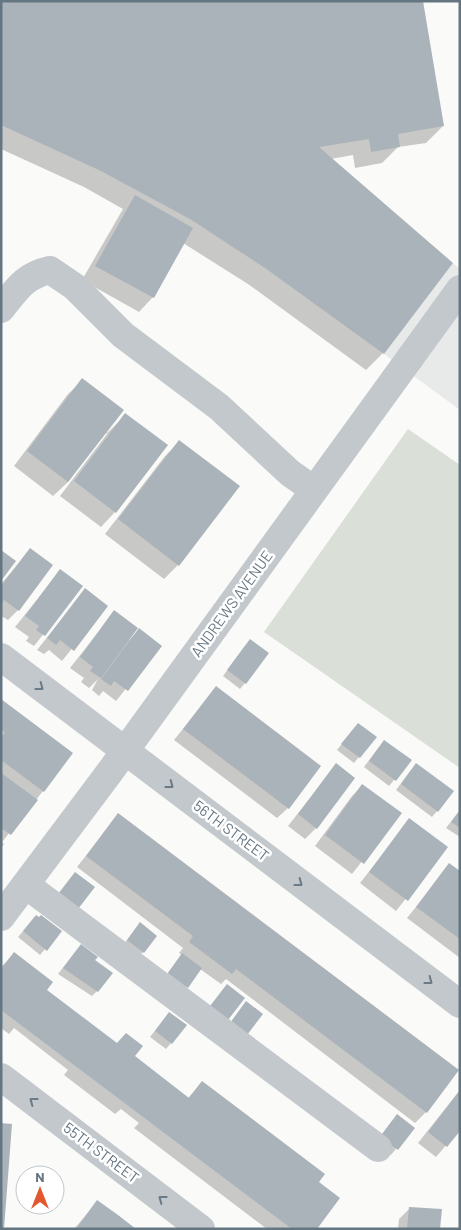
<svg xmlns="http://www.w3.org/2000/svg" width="461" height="1230" font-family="Barlow,sans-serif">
<rect width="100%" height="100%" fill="#fafaf8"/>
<path fill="#e8e9e9" d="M453,263L460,269V410L384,354Z"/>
<path fill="#dadfd7" d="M408,429L460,465V768L264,632Z"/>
<path fill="#0003" d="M1,1L443,126L426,143L398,147L382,163L355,168L353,155L331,159L383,353L366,370L248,284L183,243L153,297L139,312L82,280L123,209L84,187L1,149Z
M83,380L107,433L126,415L115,512L101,527L60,496L107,434L105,432L68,482L53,496L14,466L68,394Z
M180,441L178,565L164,579L105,534L165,456Z
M30,550L18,610L8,620L1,616V584Z
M60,571L81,587L34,646L26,641L29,637L15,627Z
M85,590L106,606L62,661L49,650L44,654L37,650Z
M114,612L129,640L139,630L160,646L116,701L103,691L99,696L92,690L98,679L89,688L81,682L84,678L70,668Z
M245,646V683L240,689L223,676Z
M216,688L288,808L277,818L174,740Z
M1,701L43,791L2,842L4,844L1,848Z
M353,730L375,737L354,763L337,750Z
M379,747L410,761L389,786L364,767Z
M336,765L316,828L305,839L288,826Z
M411,770L437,811L432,817L396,790Z
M363,785L400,813L352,874L315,846L352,796Z
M460,810V837L446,828Z
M118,815L426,1112L415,1123L226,979L221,984L200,969L182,992L163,979L182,955L179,953L183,948L77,867Z
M410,820L446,848L396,911L360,883Z
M450,865L460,873V958L407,918Z
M36,916L60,931L40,955L18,937Z
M140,924L143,952L138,957L122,946Z
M76,951L94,960L97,991L92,996L58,974Z
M14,954L41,995L133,1057L188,1098L202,1082L317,1183L315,1229H267L134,1128L139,1123L121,1109L115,1114L64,1075L68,1070L14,1028L9,1034L1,1028V967Z
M164,1019L171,1043L166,1049L150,1037Z
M460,1090V1129L436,1157L418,1143Z
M392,1121L413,1128L391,1155L375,1143Z
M97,1202L134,1229H74Z
M410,1208L439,1229H398L399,1219Z"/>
<path fill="#aab3b9" d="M1,1H423L444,126L398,134L400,147L371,152L369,139L319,147L453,263L384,354L265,268L190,219L101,171L1,125Z
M135,195L193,228L154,298L95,266Z
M82,378L124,410L68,482L27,451Z
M125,413L168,445L116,513L74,481Z
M179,440L240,486L179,566L118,519Z
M30,548L53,565L19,611L4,600L1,604V586Z
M1,550L16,561L1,581Z
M60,569L83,586L45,636L36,630L39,626L25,616Z
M85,588L108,606L74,651L60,640L56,645L47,638Z
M114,610L138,628L101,678L90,671L93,667L80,657Z
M139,628L162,646L128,691L114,681L111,686L101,679Z
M250,639L269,653L246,684L227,670Z
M216,686L321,766L289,809L183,729Z
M1,699L73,753L44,792L1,760V738L5,732L1,729Z
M358,723L377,737L360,758L341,744Z
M384,740L412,760L396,781L369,761Z
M336,763L355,778L317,829L298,814Z
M416,763L454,791L438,812L401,784Z
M1,773L38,800L11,835L1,828Z
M362,784L402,813L364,864L325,835Z
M460,810V828L451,822Z
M118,813L459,1070L427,1113L236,969L232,974L189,942L193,936L86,856Z
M409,818L448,847L408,901L369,872Z
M449,863L460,871V939L416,907Z
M75,872L95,887L78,909L58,894Z
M36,915L39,917L41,915L62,931L47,951L23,931Z
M140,922L157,936L144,953L127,940Z
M81,944L98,957L95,960L113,973L98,992L63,968Z
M14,952L53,982L47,990L117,1043L126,1033L143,1046L135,1056L189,1098L202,1081L325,1174L319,1182L340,1198L317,1229H292L1,1010V969Z
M182,953L202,968L188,988L168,973Z
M227,984L245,998L228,1020L210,1006Z
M246,1001L263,1014L247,1035L230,1023Z
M169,1012L187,1025L172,1044L155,1031Z
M460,1090V1131L447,1147L428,1132Z
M397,1114L415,1128L398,1150L380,1137Z
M1,1123L12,1124L4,1229H1Z
M97,1200L118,1215L136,1229H76Z
M409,1207L442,1209L440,1229H407Z"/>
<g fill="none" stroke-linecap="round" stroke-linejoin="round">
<path stroke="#c3c8cc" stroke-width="28" d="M1,309C17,289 24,276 50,270L75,287L123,335L219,407L290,473L314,490
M1,657L460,1004
M26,885L378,1148
M1,917L109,773L410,358
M1,1077L201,1229"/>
<path stroke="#c3c8cc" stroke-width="28" d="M410,358L460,289"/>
</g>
<defs><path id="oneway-chevron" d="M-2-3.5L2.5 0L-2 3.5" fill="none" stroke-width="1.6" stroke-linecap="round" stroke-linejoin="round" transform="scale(1.25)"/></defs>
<g stroke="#6a7a87">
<use href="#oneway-chevron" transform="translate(40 687) rotate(37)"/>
<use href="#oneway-chevron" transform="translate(170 785) rotate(37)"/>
<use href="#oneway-chevron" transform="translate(299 883) rotate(37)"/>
<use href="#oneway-chevron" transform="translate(429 981) rotate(37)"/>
<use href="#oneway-chevron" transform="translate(33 1101) rotate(-143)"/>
<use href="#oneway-chevron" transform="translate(162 1199) rotate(-143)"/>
</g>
<g text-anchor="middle" stroke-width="5" stroke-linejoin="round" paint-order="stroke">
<g font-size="15" fill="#657683" stroke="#fff">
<text transform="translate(232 604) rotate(-54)" y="5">ANDREWS AVENUE</text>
<text transform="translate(231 831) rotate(37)" y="5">56TH STREET</text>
<text transform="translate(101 1153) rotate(37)" y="5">55TH STREET</text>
</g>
</g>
<rect width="461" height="1230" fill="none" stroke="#657683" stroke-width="5"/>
<g transform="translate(40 1190)"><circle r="24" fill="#ffffff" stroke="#c1c8cd"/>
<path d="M0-4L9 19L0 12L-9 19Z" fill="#e4572e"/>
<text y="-8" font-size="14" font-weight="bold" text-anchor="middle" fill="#657683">N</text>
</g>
</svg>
